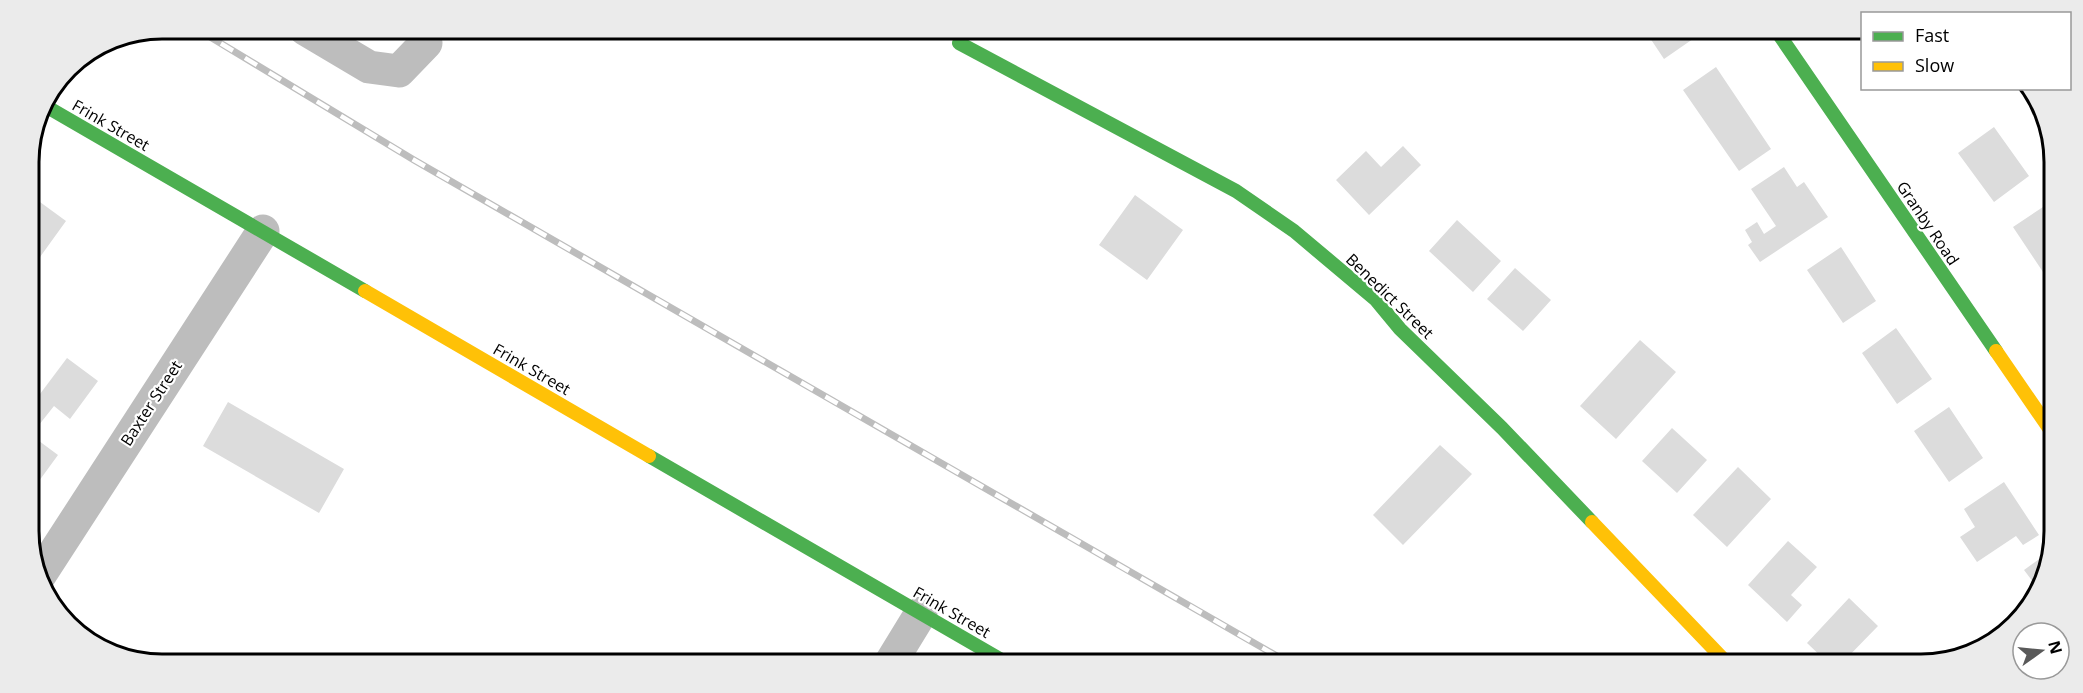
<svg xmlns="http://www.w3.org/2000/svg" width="2083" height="693" font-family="'Open Sans',sans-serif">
<rect width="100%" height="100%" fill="#fff"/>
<path fill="#dcdcdc" d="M1646,32H1703L1664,59Z
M1716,67L1771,149L1739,171L1683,90Z
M1994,127L2029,176L1994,202L1958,153Z
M1403,146L1421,165L1369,215L1336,180L1366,151L1381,167Z
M1784,167L1797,187L1804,182L1828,217L1760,262L1748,245L1752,242L1745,230L1757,222L1764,234L1776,226L1751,189Z
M29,194L66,221L35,264L29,260Z
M1135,195L1183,230L1147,280L1099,245Z
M2046,205L2052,213L2049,281L2013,227Z
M1457,220L1501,261L1473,292L1429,251Z
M1841,247L1876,301L1843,323L1807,270Z
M1515,268L1551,300L1523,331L1487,299Z
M1896,328L1932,379L1897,404L1862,353Z
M1640,340L1676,372L1616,439L1580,406Z
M67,358L98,381L70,419L54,406L31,435L58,455L31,492L30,393L37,398Z
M228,402L344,469L319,513L203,446Z
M1949,407L1983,458L1949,482L1914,431Z
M1672,428L1707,460L1677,493L1642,461Z
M1440,445L1472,474L1403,545L1373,515Z
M1738,467L1771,499L1727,547L1693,515Z
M2004,482L2039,535L2023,545L2016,536L1977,562L1960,537L1975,527L1964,509Z
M1788,541L1817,567L1791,595L1802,605L1787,622L1748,585Z
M2049,552L2050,566L2036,586L2024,570Z
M1849,598L1878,626L1841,664H1829L1807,643Z"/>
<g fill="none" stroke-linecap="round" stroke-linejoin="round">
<path stroke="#bdbdbd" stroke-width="33" d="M305,29L369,67L399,71L426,43
M40,575L263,231
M891,662L921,613"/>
<path stroke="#4caf50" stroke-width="14" d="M1778,33L1996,351
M959,43L1236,191L1294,231L1376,300L1400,329L1502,428L1592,522
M42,104L365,291
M649,456L1005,662"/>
<path stroke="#ffc107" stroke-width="14" d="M365,291L649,456
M1996,351L2051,431
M1592,522L1728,664"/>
<g stroke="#bdbdbd" stroke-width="7">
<path id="rail" d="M197,29L414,160L1289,663"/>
</g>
<use href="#rail" stroke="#fff" stroke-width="4.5" stroke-dasharray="14" stroke-linecap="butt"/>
</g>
<g text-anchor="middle" stroke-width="4.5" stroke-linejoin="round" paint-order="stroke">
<g font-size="16" fill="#000" stroke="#fff">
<text transform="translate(111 125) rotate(30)" y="6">Frink Street</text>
<text transform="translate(1928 223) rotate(56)" y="6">Granby Road</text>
<text transform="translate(1390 296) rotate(44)" y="6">Benedict Street</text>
<text transform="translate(532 369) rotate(30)" y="6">Frink Street</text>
<text transform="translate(151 403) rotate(-57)" y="6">Baxter Street</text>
<text transform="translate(952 612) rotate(30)" y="6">Frink Street</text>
</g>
</g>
<path d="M0 0H2083V693H0ZM162 39H1921A123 123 0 0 1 2044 162V531A123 123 0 0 1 1921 654H162A123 123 0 0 1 39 531V162A123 123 0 0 1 162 39Z" fill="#ebebeb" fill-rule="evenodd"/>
<path fill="none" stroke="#000" stroke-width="3" d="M162 39H1921A123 123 0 0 1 2044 162V531A123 123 0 0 1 1921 654H162A123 123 0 0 1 39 531V162A123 123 0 0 1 162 39Z"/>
<rect x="1861" y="12" width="210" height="78" fill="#ffffff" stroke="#999999" stroke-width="1.5"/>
<rect x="1873" y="32" width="30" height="9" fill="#4caf50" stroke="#999999" stroke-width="1.5"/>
<text x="1915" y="42" font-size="18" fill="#000000">Fast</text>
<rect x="1873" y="62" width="30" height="9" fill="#ffc107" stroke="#999999" stroke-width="1.5"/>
<text x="1915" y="72" font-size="18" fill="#000000">Slow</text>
<g transform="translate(2041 651) rotate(75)"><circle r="28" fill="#ffffff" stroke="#999999" stroke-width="1.5"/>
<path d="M0-4.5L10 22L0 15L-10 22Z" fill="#595959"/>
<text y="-9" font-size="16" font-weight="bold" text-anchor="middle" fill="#000000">N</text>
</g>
</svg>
